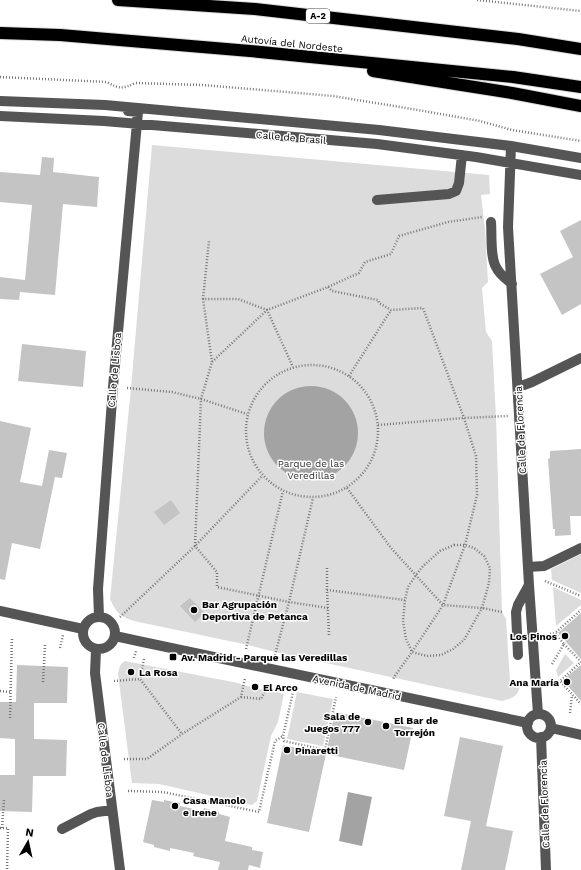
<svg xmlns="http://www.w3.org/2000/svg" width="581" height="870" font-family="'Work Sans',sans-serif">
<rect width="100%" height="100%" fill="#fff"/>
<path fill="#dcdcdc" d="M152,145L489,175L490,194L481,195L485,229L488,282L482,288L486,332L492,341L496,417L502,612L506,619L510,682H520C520,695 514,698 502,701L275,652L248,645L134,621C119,616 116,612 110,599L131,388Z
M581,554V593L552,580L551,569Z
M553,587L581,600V605L556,626Z
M565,654L574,663L558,677L556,670Z
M125,661L238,683L243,685L284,694L278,722L271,736L257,801L252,805L159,784L132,783L118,674C119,668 120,664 125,661Z
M297,692L333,699L323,746L287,739Z"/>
<path fill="#a3a3a3" d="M264 433a47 47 0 1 1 94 0a47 47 0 1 1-94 0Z
M348,792L372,797L362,846L339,841Z"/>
<path fill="#c4c4c4" d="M42,157L54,158L53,172L99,177L97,207L63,204L55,295L20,292L19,300L0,299V277L25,280L32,205L0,202V172L40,175Z
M581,220V304L562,315L540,274L573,257L560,231Z
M22,344L86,351L83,387L18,381Z
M0,421L31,428L20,482L42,486L49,450L67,453L62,478L55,477L40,549L12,543L5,580L0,579Z
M581,449V516H570L571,535L555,536V529H553L548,459L550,458V451Z
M171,500L180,513L164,525L154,512Z
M190,598L205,613L195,622L180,606Z
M581,613V659L558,633Z
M17,665L68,667L67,703H34V739L67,740L66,776H33L32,812L0,811V775H15V739L0,738V702H16Z
M581,665V701L563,680Z
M335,712L413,728L404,770L326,754L309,832L267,823L283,745L326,754Z
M460,737L503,746L486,826L513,831L505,870H461L471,821L444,816Z
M152,800L164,802V800L180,803V806L203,811L204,808L219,812V814L230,817L225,841L252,847V850L263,852L260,868L249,865L248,870H218L220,862L193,856L194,853L170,848V851L154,847V845L143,842Z"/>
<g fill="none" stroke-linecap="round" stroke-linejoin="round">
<g stroke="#dbdbdb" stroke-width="14">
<path id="highway" d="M118,0L255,9L518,39L581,49
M0,33L60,35L250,51L513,77L581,87
M373,71L512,93L581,106"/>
</g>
<path stroke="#777" stroke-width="2.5" stroke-dasharray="1 2" stroke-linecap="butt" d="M477,0L581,11
M0,77L107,82C119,89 123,89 135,83L202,85L333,96L418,110L480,121L512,130L581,141
M328,287L332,291L378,300L379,303L391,310L423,308L464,418L476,456L477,495L465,545L443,605L412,652L394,677L393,680
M203,299L209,241
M212,362L203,299H238L267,310L293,367
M246 431a66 66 0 1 1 132 0a66 66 0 1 1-132 0Z
M349,376L391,310
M127,388L172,392L201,399L247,414
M378,425L464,418L509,416
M347,488L391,548L443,605L482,608L502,612
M454,545H465L474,548L484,556L490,568L489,583L482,608L464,640L453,649L441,655L427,656L412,652L406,639L403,621L405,600L408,587L416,575L423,566L440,551Z
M327,568V590
M545,581L581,596
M328,608L289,602L217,587V572L195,546L201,399L212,362L267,310L328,287L359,273L365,262L391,254L399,236L448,222L482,217
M120,617L195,546L262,476
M550,634L555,633
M329,635L327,590L405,600
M564,644L581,662L560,681L581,704
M60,648L63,635
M246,649L283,491
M275,655L289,602L313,498
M134,658L136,651
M144,659L140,679L182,734
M552,664L564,644L555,633L581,610
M114,681L140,679
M552,681H560
M43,682L45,645
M294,688L283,736L284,741L325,750L336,697
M0,691L10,692
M241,697L261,699L269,683
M570,713L572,695
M10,718L12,637
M124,759H147L182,734L241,697L245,678
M128,791L163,792L259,812L275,741L283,736
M0,828H8L7,870
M2,828L4,800"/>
<path stroke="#555" stroke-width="10" d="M0,101L105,105L379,130L511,146L581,158
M0,116L104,121L377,144L476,157L581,175
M511,146L508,227L529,585L538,714
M377,200L449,194L456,191L459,183L462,155
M491,222C492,234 490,257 496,267C499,274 506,279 512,284
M518,386L524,385L532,382L581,358
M528,567L544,566L581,548
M0,611L83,629
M83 633a16 16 0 1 1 32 0a16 16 0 1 1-32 0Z
M99,617L98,589L113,387L138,112L128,111
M115,636L138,641L528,723
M96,650L95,673L120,870
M518,655L516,612L518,605L529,585
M527 726a12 12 0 1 1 24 0a12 12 0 1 1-24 0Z
M551,728L581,735
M541,737L546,870
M62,829L91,814L97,812L112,810"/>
<use href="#highway" stroke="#000" stroke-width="12"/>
</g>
<g fill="#000" stroke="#fff" stroke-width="1.5">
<circle cx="194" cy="610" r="4"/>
<circle cx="565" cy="636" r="4"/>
<rect x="169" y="653" width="8" height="8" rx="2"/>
<circle cx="131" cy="672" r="4"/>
<circle cx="567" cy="682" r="4"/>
<circle cx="255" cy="687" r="4"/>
<circle cx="368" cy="722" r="4"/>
<circle cx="386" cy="726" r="4"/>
<circle cx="287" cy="750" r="4"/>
<circle cx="175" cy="806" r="4"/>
</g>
<g text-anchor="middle" stroke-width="3" stroke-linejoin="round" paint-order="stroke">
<rect fill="#fff" stroke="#4c4c4c" stroke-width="1" x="306" y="9" width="24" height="14" rx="3"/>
<g font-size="9" font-weight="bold" fill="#000">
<text x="318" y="19">A-2</text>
</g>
<g font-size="10" fill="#000" stroke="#fff">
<text transform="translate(292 43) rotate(6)" y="4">Autovía del Nordeste</text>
<text transform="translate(291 137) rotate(5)" y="4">Calle de Brasil</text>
<text transform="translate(114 370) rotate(-85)" y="4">Calle de Lisboa</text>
<text transform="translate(520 430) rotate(-93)" y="4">Calle de Florencia</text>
<text transform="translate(357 687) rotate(12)" y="4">Avenida de Madrid</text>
<text transform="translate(106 760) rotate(83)" y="4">Calle de Lisboa</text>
<text transform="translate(544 804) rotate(-92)" y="4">Calle de Florencia</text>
</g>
<g font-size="10" fill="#333" stroke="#fff">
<text x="311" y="467">Parque de las<tspan x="311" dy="12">Veredillas</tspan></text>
</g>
<g font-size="10" font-weight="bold" fill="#000" stroke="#fff" text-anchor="start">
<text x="202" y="608">Bar Agrupación<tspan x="202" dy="12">Deportiva de Petanca</tspan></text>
<text x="557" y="640" text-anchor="end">Los Pinos</text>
<text x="181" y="661">Av. Madrid - Parque las Veredillas</text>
<text x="139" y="676">La Rosa</text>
<text x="559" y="686" text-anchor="end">Ana María</text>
<text x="263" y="691">El Arco</text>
<text x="360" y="720" text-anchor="end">Sala de<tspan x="360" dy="12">Juegos 777</tspan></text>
<text x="394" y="724">El Bar de<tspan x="394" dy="12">Torrejón</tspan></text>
<text x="295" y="754">Pinaretti</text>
<text x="183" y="804">Casa Manolo<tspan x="183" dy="12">e Irene</tspan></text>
</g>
</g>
<g transform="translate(28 842) rotate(9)" stroke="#ffffff" stroke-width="3" paint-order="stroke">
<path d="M0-3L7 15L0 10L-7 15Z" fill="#000000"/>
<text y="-6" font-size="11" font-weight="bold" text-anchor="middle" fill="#000000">N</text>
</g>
</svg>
